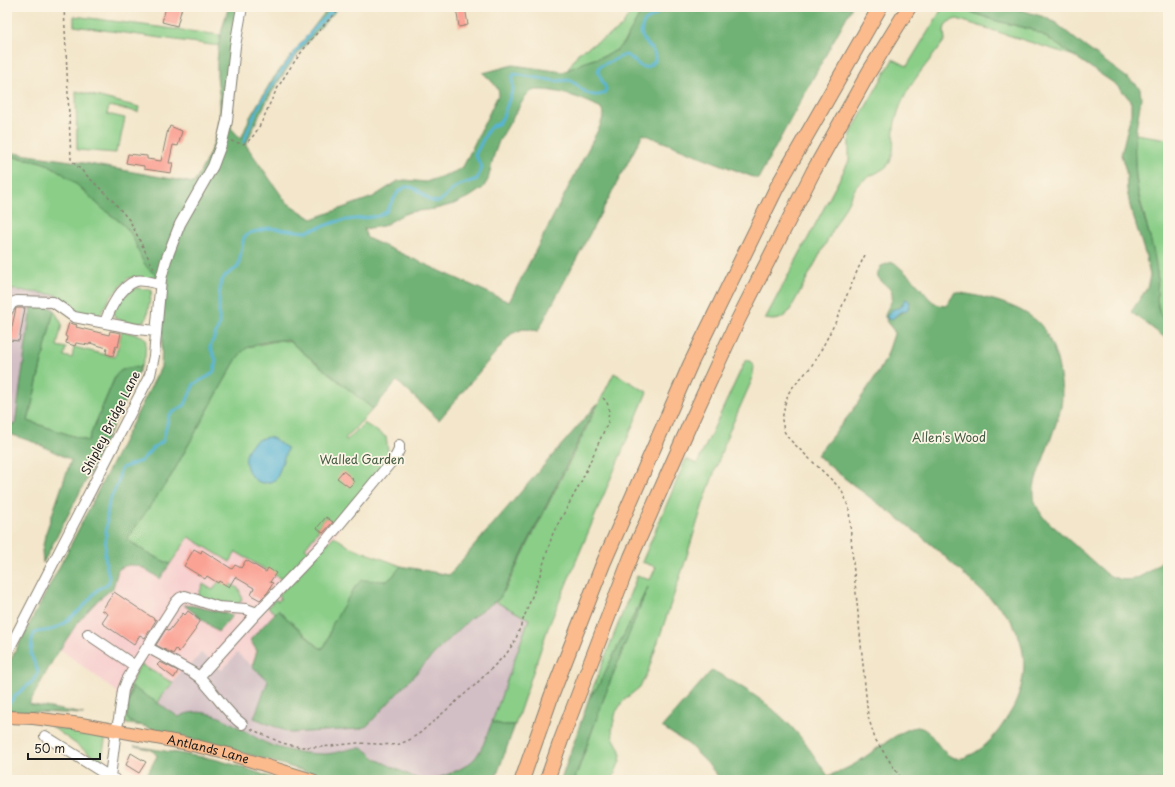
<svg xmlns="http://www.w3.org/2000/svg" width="1175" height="787" font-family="'Playpen Sans',sans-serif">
<rect width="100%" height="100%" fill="#fcf5e5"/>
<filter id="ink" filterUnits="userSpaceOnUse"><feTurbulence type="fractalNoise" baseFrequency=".025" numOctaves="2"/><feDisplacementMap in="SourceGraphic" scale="8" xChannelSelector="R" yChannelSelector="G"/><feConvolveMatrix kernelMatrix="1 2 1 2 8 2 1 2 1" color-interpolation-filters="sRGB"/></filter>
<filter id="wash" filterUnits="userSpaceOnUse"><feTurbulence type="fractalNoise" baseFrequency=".012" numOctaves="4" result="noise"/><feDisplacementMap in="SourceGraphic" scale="16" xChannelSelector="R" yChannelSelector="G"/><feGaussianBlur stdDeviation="0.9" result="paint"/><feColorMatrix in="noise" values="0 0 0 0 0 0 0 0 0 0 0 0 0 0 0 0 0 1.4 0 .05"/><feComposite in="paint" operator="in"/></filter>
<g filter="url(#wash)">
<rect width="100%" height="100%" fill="#f3e6ca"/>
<path fill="#f7d0cf" d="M331,520L340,529L279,595L281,598L280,600H277L269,607L275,613L250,640L257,651L252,666L237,653L222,670L201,653L191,665L180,671L173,683L140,665L130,686L127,698L117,696V692L60,649L78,622L94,604L113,588L115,583L116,573L121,567L131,564L138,565L160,578L189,537L230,562L236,552L282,580L309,551L305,548L319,530L321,531Z"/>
<path fill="#d2bec5" d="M7,289L57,295L54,310L52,308L30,311L14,433L7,430Z
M496,602L529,619L492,722L480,751L474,760L463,767L433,780H420L379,760L366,750L357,748L336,753L321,754L302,753L289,750L261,741L217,716L208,713L200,712L188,714L179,717L158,703L163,694L173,683L180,671L191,665L201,653L222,670L237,653L269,681L254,718L293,733L363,728L370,723L435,653L471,618L484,608Z"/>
<path fill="#8ace88" stroke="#537552" d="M632,7H644L630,33L618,49L608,55L588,61L567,71L578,53L615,32L622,26L629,15Z
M943,7H956L997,21L1036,31L1043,35L1074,56L957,19L950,21L946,24L944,30L945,40L942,44C929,62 911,81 902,102C899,108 897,116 895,122C892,136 896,149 890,162C885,172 864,176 856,187L789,312C780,320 777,321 765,319L849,161V140L853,129L893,59L907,66Z
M74,16L220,35L219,46L74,26Z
M76,91L139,107L138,112L109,106L107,114L125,118L119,146H117L116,153L77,150Z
M1136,134L1168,139V325L1162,319L1160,314L1157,299L1158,278L1150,237L1138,192L1134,156Z
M7,156C20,159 36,159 49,165C68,175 87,194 103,209C112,216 122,222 129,231C139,245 139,265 156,274L154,280L133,277L127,279L110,298L100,315L97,316L74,311L67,304L56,298L57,295L7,289Z
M137,288L152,290L146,320C138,325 124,322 115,318C110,308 128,290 137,288Z
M54,310L62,324L57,346L66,348L64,356L72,358L74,347L115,357L122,331L142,336L146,339L145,357L141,367C127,368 122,366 114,379L88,441L28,421Z
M281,340L290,342L373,409L345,439L347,440L364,423L386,437L389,457L358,496L334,523L326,517L317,528L319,530L305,548L309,551L283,580L236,552L230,562L189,537L170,564L147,553L127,539L171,476L236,360L242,351L248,347Z
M746,359L751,362L754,367L752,380L728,434L703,504L684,565L648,671L640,687L624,700L616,712L612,729L613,737L619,748L621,755L620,761L612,780H578L575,779L608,687L645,593L598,686L589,698L637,576L650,580L656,567L642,562L686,459L697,464Z
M614,373L647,392L548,628L515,725H503L492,722L529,619L496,602L505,590Z
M334,536L348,546L401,566L393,576L387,581L356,585L333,624L327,641L324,647L320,648L278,610L275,613L268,607L275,599L278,601L280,600V598L278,595Z
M219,581L229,587L231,584L239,589L242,599L238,605L227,606L198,596L203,584L213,590Z
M140,664L173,683L163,694L158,703L132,688L127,714L128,720L144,726L127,724L124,720L130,686Z
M52,727L106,736L101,762Z"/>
<path fill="#6fb174" stroke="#466648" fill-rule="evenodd" d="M224,7H239L231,128L241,139L250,117L272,80L323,15L331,7H340C300,46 266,93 246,145L286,202L312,219L373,197L398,181L405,180L426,182L454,172L463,167L499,93C497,85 489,79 483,73L513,65L563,72L588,61L608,55L618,49L625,41L644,7H852L758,179L643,134L538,331L523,329L511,334L439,420L397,381L373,409L288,340C280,339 254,343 247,348C242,351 239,356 236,360L171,476L127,539L147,553L170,564L160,579C147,570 133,558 118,570L113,588L98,600L78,622L53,660L29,704L84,714L7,711V667L66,554L161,367L164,293L154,280L155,274C139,265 139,245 129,231C122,222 112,216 103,209C87,194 68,175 49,165C36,159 20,158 7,156V152L78,162L194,183C206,162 218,140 220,115C221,101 218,88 217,75C216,52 221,30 228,9ZM535,90C557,89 582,98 601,108L604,114L600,126L509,302L367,238L364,229L383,226L402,215L410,212L435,209L454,204L471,196L483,188L488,180L494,155L499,141L525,97L530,92Z
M956,7H1012L1044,17L1056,23L1080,43L1137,85L1140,89L1141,97C1139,117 1133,137 1135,157C1135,169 1136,182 1138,193C1143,220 1155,246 1157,273C1159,293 1152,309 1168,325V340L1131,312L1147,288L1150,276L1146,257L1130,206L1127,190L1126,171L1121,155L1131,114V101L1125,94L1115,84L1043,35L1030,29L997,21Z
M892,262L895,263C902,270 910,276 916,283C926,293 931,306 946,306L955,292C982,296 1020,304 1040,324C1049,335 1057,355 1059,369C1061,383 1064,397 1060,411C1055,428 1048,446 1042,463C1038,473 1033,484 1034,495C1034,504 1039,510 1043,517L1107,574C1133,589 1148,572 1168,556V780H985L981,776L976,780H721L708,764L688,744L662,727L712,670C744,687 774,706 798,734C809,747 818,762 828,776C838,772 849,768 858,762C870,754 905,726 918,727C936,729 941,766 966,757C989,748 1001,728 1013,708C1025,684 1028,657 1017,632C1010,613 990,599 975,585C961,572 948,559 933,546C896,514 853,488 817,455L853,410L879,371L886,358L894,334V331L886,321L887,319C894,319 899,312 907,311L910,304L904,301L901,307C895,310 889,308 887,318H885C884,310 894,303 892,294C890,285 879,283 877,274L881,266Z
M33,306L50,307L54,310L28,421L88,441L116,375C123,367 131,368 141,367L92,469L43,563L42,551L45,535L71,460L36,443L7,433V422L15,425L30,314Z
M597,404L500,598L471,618L435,653L367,726L359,729L290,733L254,718L268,681L252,666L257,651L250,640L278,610L317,646L322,649C329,643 329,632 333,623C337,616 356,583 362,580L387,581L393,576L401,566L449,575Z
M648,587L608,687L575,778L578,780H561L589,698L598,686Z
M184,605L194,606L233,615L218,632Z
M132,687L158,703L179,717C194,708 213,713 228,721C239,727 249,734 260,740C279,750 302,754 325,754C335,754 352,747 361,748C368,750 372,756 378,760C392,767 406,773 420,780H333L251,755L162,732L137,724L130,722L127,718L128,704Z
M492,722L503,725H515L495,780H433C450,773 471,768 480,751C485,742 488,731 492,722Z
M134,746L214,759L242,767L278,780H144L157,756C153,748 142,748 134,746Z"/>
<path fill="#56b4d4" stroke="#396878" d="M905,299L908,300L910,302L907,311L900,312L892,319H887V316C893,307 893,310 901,307Z
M268,437C276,438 279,444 286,447L287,449L277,478C250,500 227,443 268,437Z"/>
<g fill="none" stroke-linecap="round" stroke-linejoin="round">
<path stroke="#56b4d4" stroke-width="3" d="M244,142C254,108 275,80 296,52C308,36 321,20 337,7
M7,706L17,694L33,681L37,674L38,671L31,655L32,639L34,634L37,632L51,630L62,625L83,607L97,590L109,583V577L106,565L105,555L107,515L109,502L118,483L120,471L122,468L141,461L152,449L163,441L169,415L185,405L194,384L209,376L214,371L216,360L210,347L219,326V297L221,282L225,276L238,267L244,237L250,233L269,228L305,232L339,221L379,216L386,212L398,192L405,187H410L416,189L431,201L439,202L457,186L477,179L482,167L475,155L488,130L492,126L498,124L502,119L513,89L512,78L514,74L556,81L570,80C581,86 588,101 605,93L606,89L598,71L600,66L625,55C636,57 641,77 655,61C658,44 632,43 645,21L656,15L659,7"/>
</g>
<g id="blocks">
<path fill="#faa294" d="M166,7H182L177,26L162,22Z
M456,7H465L468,25L459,27Z
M170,126L182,131L178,146L173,145L169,163H173L171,173L144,169V166L126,163L128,154L147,156V159L161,161L168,129H169Z
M16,308H25L19,341L9,340Z
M69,323L77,325L76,327L109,335L110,331L121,333L118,347L116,346L113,356L106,354L107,348L90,343L89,345L76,343L75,346L66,343L67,337L65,336Z
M343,471L353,479L352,480L354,482L349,487L337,478Z
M326,517L333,522L323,533L317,528Z
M194,549L201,553L202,550L232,569L235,565L241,568L246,560L266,572L268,568L276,573L270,582L273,583L268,592L260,600L251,595L254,588L235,577L229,587L219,581L218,583L207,576L205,579L184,566Z
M114,592L156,620L145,638L140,635L134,645L102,623L108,614L102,610Z
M188,611L200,620L195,628L196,629L179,652L176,649L173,654L156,645L166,629L169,631L183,613L185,615Z
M160,662L178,671L174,678L157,665Z
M131,753L146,762L139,773L126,765Z"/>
</g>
</g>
<g filter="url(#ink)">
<use href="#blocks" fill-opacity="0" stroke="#888173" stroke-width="1"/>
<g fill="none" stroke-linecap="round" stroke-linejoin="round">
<g stroke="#888173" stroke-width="12">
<path id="minor" d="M7,311L12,303L17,301L53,302L74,317L137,329L156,331
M105,323C109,310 121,286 136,281C143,279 153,283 160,284
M88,634L135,666L127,680L123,690L119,719L116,730L110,777L116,780
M147,647L192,672L199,677
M7,653L150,375L154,356L161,279L166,260L180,224L213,166L222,142L227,121L235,46L242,7
M135,666L176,602L180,598L185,596L218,607L246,609L257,613L324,543L396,456L399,450V445
M242,724C225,712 215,692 199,677L257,613
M45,736L110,777V780"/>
</g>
<g stroke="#888173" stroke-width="14">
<g id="major">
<path id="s1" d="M7,717L33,718L81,724L184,743L229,754L312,780"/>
</g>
</g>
<g stroke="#888173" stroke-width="16">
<path id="highway" d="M522,780L551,697L603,564L690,365L777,187L880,7
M547,780L561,740L631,557L689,426L738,320L813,172L869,72L909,7"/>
</g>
<path stroke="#888173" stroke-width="1.5" stroke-dasharray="3 3" stroke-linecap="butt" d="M64,7L71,159L75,164L112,200L130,221L154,269
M231,141L243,144C257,139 266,111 272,99C285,71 319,26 343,7
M865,255L858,269L835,323L819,354L810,368L791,389L788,394L785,404L782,420L784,431L789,439L838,486L844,495L849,509L853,562L868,716L875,739L902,780
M251,729L282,743L300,747H322L357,743L397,745L409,740L420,733L475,685L507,653L515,641L539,578L553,533L581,482L608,422L609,407L606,401L601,396"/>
<use href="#minor" stroke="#fff" stroke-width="10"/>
<use href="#major" stroke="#fbbb8c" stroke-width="12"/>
<use href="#highway" stroke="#fbbb8c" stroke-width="14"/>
</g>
</g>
<g text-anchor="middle" stroke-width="3.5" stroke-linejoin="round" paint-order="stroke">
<g font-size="12" fill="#1c1c1c" stroke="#fcf5e5">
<text transform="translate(111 423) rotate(-63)" y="4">Shipley Bridge Lane</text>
<text dy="4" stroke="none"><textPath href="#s1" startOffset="204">Antlands Lane</textPath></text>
</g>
<g font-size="12" fill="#425a42" stroke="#fcf5e5">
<text x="949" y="442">Allen's Wood</text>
<text x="362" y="464">Walled Garden</text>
</g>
</g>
<rect width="1175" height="787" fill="none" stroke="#fcf5e5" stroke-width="24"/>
<path d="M28 753v6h72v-6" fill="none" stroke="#1c1c1c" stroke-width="2"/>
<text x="34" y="753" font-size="12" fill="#1c1c1c" stroke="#fcf5e5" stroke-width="3" paint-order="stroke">50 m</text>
</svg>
